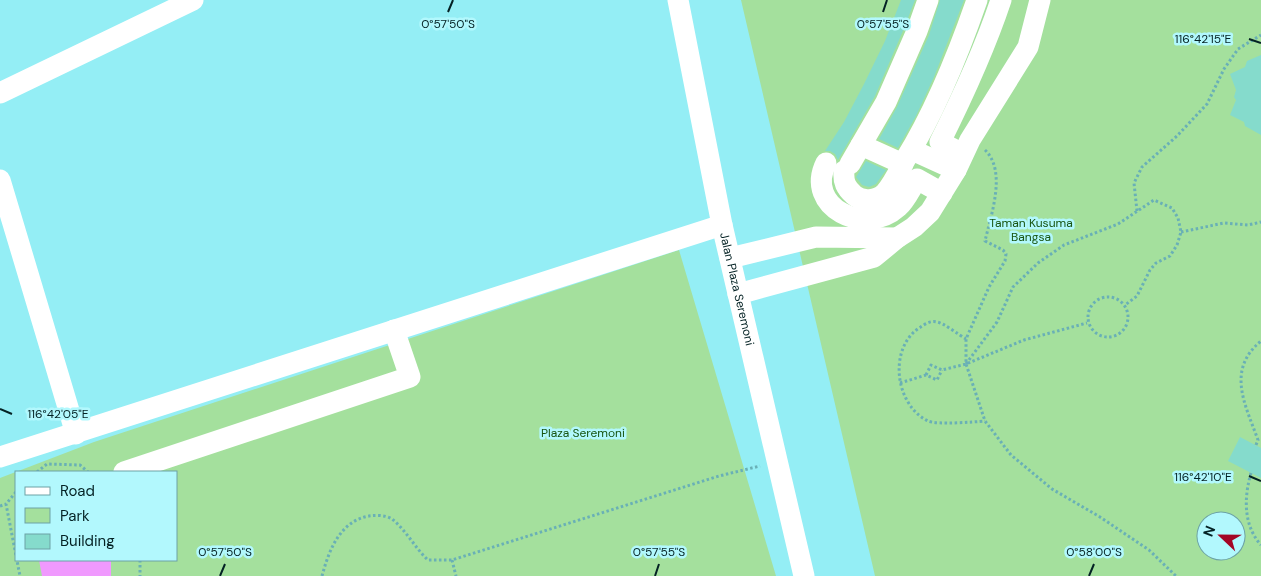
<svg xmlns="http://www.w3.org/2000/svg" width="1261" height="576" font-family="'DM Sans',sans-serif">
<rect width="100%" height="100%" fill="#94eef5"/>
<path fill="#a4e09d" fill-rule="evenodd" d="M741,0H1261V576H875ZM1206,521H1236V551H1206Z
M679,250L776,576H0V478L94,442ZM16,472H176V560H16Z"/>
<path fill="#f099fe" d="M39,560H111V576H42Z"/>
<path fill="#85dbcc" d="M901,0H915L905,26L875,96L838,160L835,154L830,151H825L844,122L864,84L885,41Z
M940,0H964L934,77L916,116L898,148L879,139L897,107L929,35Z
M1261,55V135L1245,126L1244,122L1230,115L1236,100L1234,97L1236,90L1230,74L1245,67L1247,61Z
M866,161L886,170L876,184L869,187L862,185L856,177Z
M1240,437L1261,448V478L1228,461Z"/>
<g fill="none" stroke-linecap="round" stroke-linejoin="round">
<path stroke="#69b0b6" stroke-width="3" stroke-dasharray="2.5 2.5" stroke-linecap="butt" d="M985,150C1007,171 991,215 985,241L1003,250L1006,254L1005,261L989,287L966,339V364L985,421L1011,455L1052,489L1100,517L1149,550L1176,576
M1137,211L1134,183L1142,167L1177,136L1207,104L1224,69L1238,49L1261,35
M1181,232L1224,223L1248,225L1261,222
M1088 317a20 20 0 1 1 40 0a20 20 0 1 1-40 0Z
M966,339C959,335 944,323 937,322C930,320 924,325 919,328C888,349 895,405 928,421C937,425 974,422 985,421
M966,364L997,322L1013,287L1038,263L1064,245L1118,224L1154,200L1172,208L1178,218L1181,232L1177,245L1170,256L1156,263L1150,270L1137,296L1125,305
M926,375L931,365L942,370L966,364L1024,340L1087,323
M900,383L926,375L937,380L942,370
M1256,445L1258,440C1245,404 1226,370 1261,341
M37,472L47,464L80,465L88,472
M1251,473C1244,497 1243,525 1261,545
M16,492L6,504L20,576
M0,506L6,504
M140,560V576
M452,560L456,576
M322,576C329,550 340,521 369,516C376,515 386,515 392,519C406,530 415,548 428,560H452L719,476L760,466"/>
<g stroke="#fff" stroke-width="21">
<path id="s1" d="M678,0L722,225L804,576"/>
<path d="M0,93L193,0"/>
<path d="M861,145L903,164"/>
<path d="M912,150L956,170"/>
<path d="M963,154L940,142C964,94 984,51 1001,0"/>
<path d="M826,163C804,207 865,237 898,207C906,200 911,188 917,179L942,193"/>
<path d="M850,164L886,102L917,31L928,0"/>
<path d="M844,171C843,182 846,188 854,195C862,202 877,201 885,193C893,184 899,171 905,160C936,110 958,55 977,0"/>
<path d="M0,180L76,434"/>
<path d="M730,258L816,237L897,238"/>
<path d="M738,294L874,257L897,238L914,227L930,212L956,170L970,140L1028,47L1040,0"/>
<path d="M0,457L722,225"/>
<path d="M124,472L410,377L394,330"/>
</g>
</g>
<path fill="none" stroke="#042224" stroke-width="2" d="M448,12L453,0M883,12L887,0M1249,39L1261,43M0,409L12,414M1249,476L1261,481M220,576L225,564M655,576L659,564M1089,576L1094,564"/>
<g text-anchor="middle" stroke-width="5" stroke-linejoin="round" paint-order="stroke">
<g font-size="12" fill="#175410" stroke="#b2f8fd">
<text x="1031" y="227">Taman Kusuma<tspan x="1031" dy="14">Bangsa</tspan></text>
<text x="583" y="437">Plaza Seremoni</text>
</g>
<g font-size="12" fill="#042224" stroke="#b2f8fd">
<text dy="4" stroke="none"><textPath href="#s1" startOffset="295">Jalan Plaza Seremoni</textPath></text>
</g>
</g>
<g font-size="12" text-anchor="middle" fill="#042224" stroke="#b2f8fd" stroke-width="5" stroke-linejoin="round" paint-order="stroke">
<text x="448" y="28">0°57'50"S</text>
<text x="883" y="28">0°57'55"S</text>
<text x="1203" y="43">116°42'15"E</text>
<text x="58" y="418">116°42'05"E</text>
<text x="1203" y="481">116°42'10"E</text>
<text x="225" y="556">0°57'50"S</text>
<text x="659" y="556">0°57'55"S</text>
<text x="1094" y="556">0°58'00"S</text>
</g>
<rect x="15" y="471" width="162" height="90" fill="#b2f8fd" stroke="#6ca2a6"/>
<rect x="25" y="487" width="25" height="8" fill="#ffffff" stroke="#6ca2a6"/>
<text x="60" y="496" font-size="15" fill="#042224">Road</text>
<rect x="25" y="508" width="25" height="15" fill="#a4e09d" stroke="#6ca2a6"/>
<text x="60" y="521" font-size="15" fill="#042224">Park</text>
<rect x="25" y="534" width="25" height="15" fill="#85dbcc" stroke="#6ca2a6"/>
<text x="60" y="546" font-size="15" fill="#042224">Building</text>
<g transform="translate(1221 536) rotate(292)"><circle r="24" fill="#b2f8fd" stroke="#6ca2a6"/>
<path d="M0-4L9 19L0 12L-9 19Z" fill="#a30524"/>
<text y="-8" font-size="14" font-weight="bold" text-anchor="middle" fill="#042224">N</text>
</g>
</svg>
